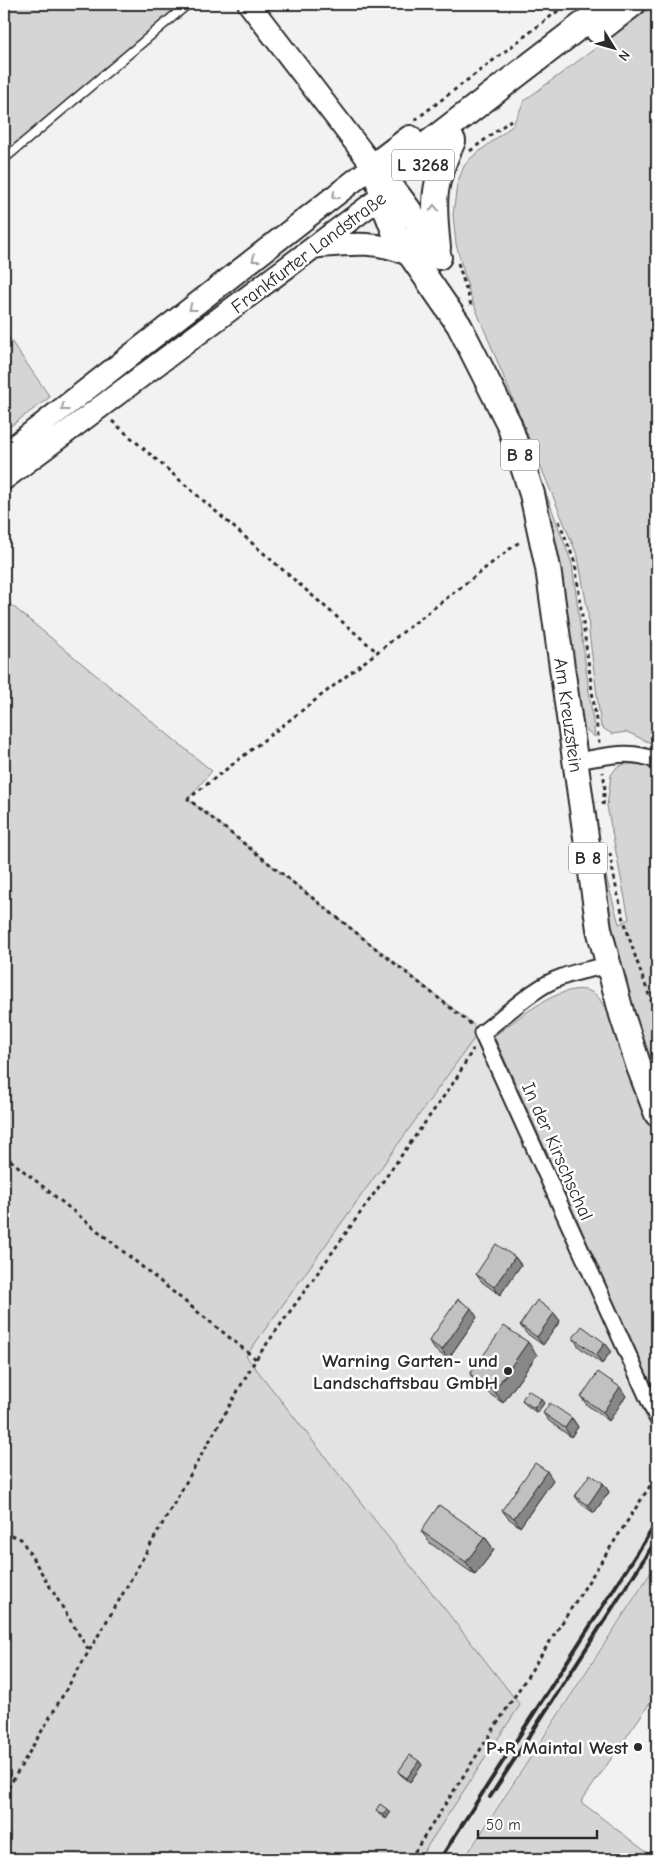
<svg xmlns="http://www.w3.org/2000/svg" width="661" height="1863" font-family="'Comic Neue',sans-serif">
<rect width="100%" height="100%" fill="#f2f2f2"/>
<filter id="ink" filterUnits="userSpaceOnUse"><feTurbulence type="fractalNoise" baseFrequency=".02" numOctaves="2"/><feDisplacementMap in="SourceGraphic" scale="10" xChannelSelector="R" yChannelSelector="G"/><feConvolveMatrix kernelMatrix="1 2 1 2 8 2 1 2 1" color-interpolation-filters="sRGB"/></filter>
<g filter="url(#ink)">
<path fill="#e3e3e3" d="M480,1030L494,1036L657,1397V1561L462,1859H419L520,1705L246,1356Z"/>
<path fill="#d5d5d5" stroke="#808080" d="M4,4H184L4,154Z
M656,4H657V746L627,732L612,734L601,727L589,632L588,612L578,557L470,295L456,244L453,215L457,184L464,166L471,158L512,126L525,100Z
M4,331L50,397L4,431Z
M542,492L547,496L572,564L595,737L581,726L562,570Z
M4,599L212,771L188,799L480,1030L246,1356L520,1705L419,1859H4Z
M625,764L645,765L657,774V1397L494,1036C515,1021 562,981 589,991C599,994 603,1005 608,1014L631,1006L611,929L598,862L593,809L595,807L600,854L619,924L629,919L607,806L611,775L617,767Z
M657,1563V1693L581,1802L649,1854L645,1859H464Z"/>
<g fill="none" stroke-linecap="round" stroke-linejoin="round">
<g stroke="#2b2b2b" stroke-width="11">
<path id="lane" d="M4,159L188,4"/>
</g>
<g stroke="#2b2b2b" stroke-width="19">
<path id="street" d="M576,761C605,757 630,748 657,761
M608,965C593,969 577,971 562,977C535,986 506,1015 482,1033L657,1418
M656,1859L657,1858"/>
</g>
<g stroke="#2b2b2b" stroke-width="25">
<path id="secondary" d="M315,247C349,244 378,240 409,255
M4,454L373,166
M4,479L381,197L373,166L249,4"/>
</g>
<g stroke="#2b2b2b" stroke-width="28">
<path id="primary" d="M609,4L401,164L390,176L381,197L394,231L459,325L509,424L532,494L548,568L599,929L622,1015L639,1067L657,1114
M598,31L633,4
M410,138L373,166C400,194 419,224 439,257
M438,248C433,201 432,185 453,141"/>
</g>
<path stroke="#2b2b2b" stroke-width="3" stroke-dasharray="4 4" stroke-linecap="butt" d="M415,120L567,4
M470,151L511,120
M458,263L471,305
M112,421L377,652
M559,521L575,563L599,743
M603,805L605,784L603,772
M610,853C618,909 636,963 657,1015
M471,1024L188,799L515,545L522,541
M4,1155L256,1359
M4,1532L21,1539L89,1651
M4,1795L118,1602L256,1359L456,1079L473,1049
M410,1859L657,1475"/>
<use href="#lane" stroke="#fff" stroke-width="8"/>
<use href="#street" stroke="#fff" stroke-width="15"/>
<use href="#secondary" stroke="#fff" stroke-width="21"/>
<use href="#primary" stroke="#fff" stroke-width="24"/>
<path stroke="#2b2b2b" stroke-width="4" d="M490,1797L657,1539
M440,1859L657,1522"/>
</g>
<path fill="#a6a6a6" stroke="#2b2b2b" d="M515,1257L521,1265L500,1295L482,1282L476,1274Z
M554,1313L560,1321L543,1345L526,1333L520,1325Z
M477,1317L448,1359L435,1350L429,1341Z
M573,1338L605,1343L611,1351L602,1364L579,1347Z
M537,1355L503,1403L479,1387L470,1374Z
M626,1396L609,1421L587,1405L581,1397Z
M522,1400L544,1403L537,1413L525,1404Z
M543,1413L572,1418L578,1427L571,1437L549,1421Z
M553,1480L520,1527L508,1518L502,1510Z
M603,1483L609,1492L594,1513L581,1504L575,1496Z
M421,1531L485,1537L494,1550L475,1575L430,1543Z
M419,1761L422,1765L410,1782L402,1776L398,1772Z
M376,1810L390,1813L386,1819L379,1814Z"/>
<path fill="#878787" stroke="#2b2b2b" d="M515,1257L521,1265L500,1295L494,1287Z
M471,1308L477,1317L448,1359L442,1350Z
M554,1313L560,1321L543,1345L537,1337Z
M528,1342L537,1355L503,1403L494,1391Z
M605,1343L611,1351L602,1364L596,1355Z
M620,1387L626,1396L609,1421L603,1412Z
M541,1399L544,1403L537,1413L534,1408Z
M572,1418L578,1427L571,1437L565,1428Z
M547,1471L553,1480L520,1527L514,1518Z
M603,1483L609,1492L594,1513L588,1505Z
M485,1537L494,1550L475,1575L466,1562Z
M419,1761L422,1765L410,1782L407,1778Z
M387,1809L390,1813L386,1819L383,1815Z"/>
<path fill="#c1c1c1" stroke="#2b2b2b" d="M496,1244L515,1257L494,1287L476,1274Z
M458,1299L471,1308L442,1350L429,1341Z
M537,1300L554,1313L537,1337L520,1325Z
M504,1326L528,1342L494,1391L470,1374Z
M582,1326L605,1343L596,1355L573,1338Z
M598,1372L620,1387L603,1412L581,1397Z
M528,1390L541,1399L534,1408L522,1400Z
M550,1403L572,1418L565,1428L543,1413Z
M535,1463L547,1471L514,1518L502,1510Z
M590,1474L603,1483L588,1505L575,1496Z
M439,1505L485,1537L466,1562L421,1531Z
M410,1755L419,1761L407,1778L398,1772Z
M380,1804L387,1809L383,1815L376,1810Z"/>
<defs><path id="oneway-chevron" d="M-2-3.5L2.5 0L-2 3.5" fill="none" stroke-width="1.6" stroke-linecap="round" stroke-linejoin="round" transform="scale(1.25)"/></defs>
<g stroke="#a0a0a0">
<use href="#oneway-chevron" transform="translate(335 196) rotate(142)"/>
<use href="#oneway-chevron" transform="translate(434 208) rotate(-92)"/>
<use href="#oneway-chevron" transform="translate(255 259) rotate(142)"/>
<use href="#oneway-chevron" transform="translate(192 308) rotate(142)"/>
<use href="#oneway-chevron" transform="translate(64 408) rotate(142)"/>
</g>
</g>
<g fill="#2b2b2b" stroke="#fff" stroke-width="2">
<circle cx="508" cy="1371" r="5"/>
<circle cx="638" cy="1747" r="5"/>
</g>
<g text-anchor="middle" stroke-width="5" stroke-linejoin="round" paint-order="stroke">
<g fill="#fff" stroke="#6b6b6b" stroke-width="1">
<rect x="392" y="149.5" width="62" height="31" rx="4"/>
<rect x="501" y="439.5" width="38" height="31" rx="4"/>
<rect x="569" y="842.5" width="38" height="31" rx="4"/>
</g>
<g font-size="18" font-weight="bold" fill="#2b2b2b">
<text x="423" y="171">L 3268</text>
<text x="520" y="461">B 8</text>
<text x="588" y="864">B 8</text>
</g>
<g font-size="19" fill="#2b2b2b" stroke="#fff">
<text transform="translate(308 252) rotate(-37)" y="7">Frankfurter Landstraße</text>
<text transform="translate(569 715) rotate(82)" y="7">Am Kreuzstein</text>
<text transform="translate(558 1151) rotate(66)" y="7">In der Kirschschal</text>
</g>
<g font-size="19" font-weight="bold" fill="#2b2b2b" stroke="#fff" text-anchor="end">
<text x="498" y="1367">Warning Garten- und<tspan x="498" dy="22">Landschaftsbau GmbH</tspan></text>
<text x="628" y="1754">P+R Maintal West</text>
</g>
</g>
<rect width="661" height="1863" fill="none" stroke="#fff" stroke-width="20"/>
<rect x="10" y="10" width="641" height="1843" fill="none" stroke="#2b2b2b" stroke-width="2" filter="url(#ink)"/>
<g transform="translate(614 48) rotate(127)" stroke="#ffffff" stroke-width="4" paint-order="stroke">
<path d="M0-4L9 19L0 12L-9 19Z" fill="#2b2b2b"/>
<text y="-8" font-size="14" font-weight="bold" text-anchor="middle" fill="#2b2b2b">N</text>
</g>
<path d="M478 1830v8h119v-8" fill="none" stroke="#2b2b2b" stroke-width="2.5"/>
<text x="486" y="1830" font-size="15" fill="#2b2b2b" stroke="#ffffff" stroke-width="4" paint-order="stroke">50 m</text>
</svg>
